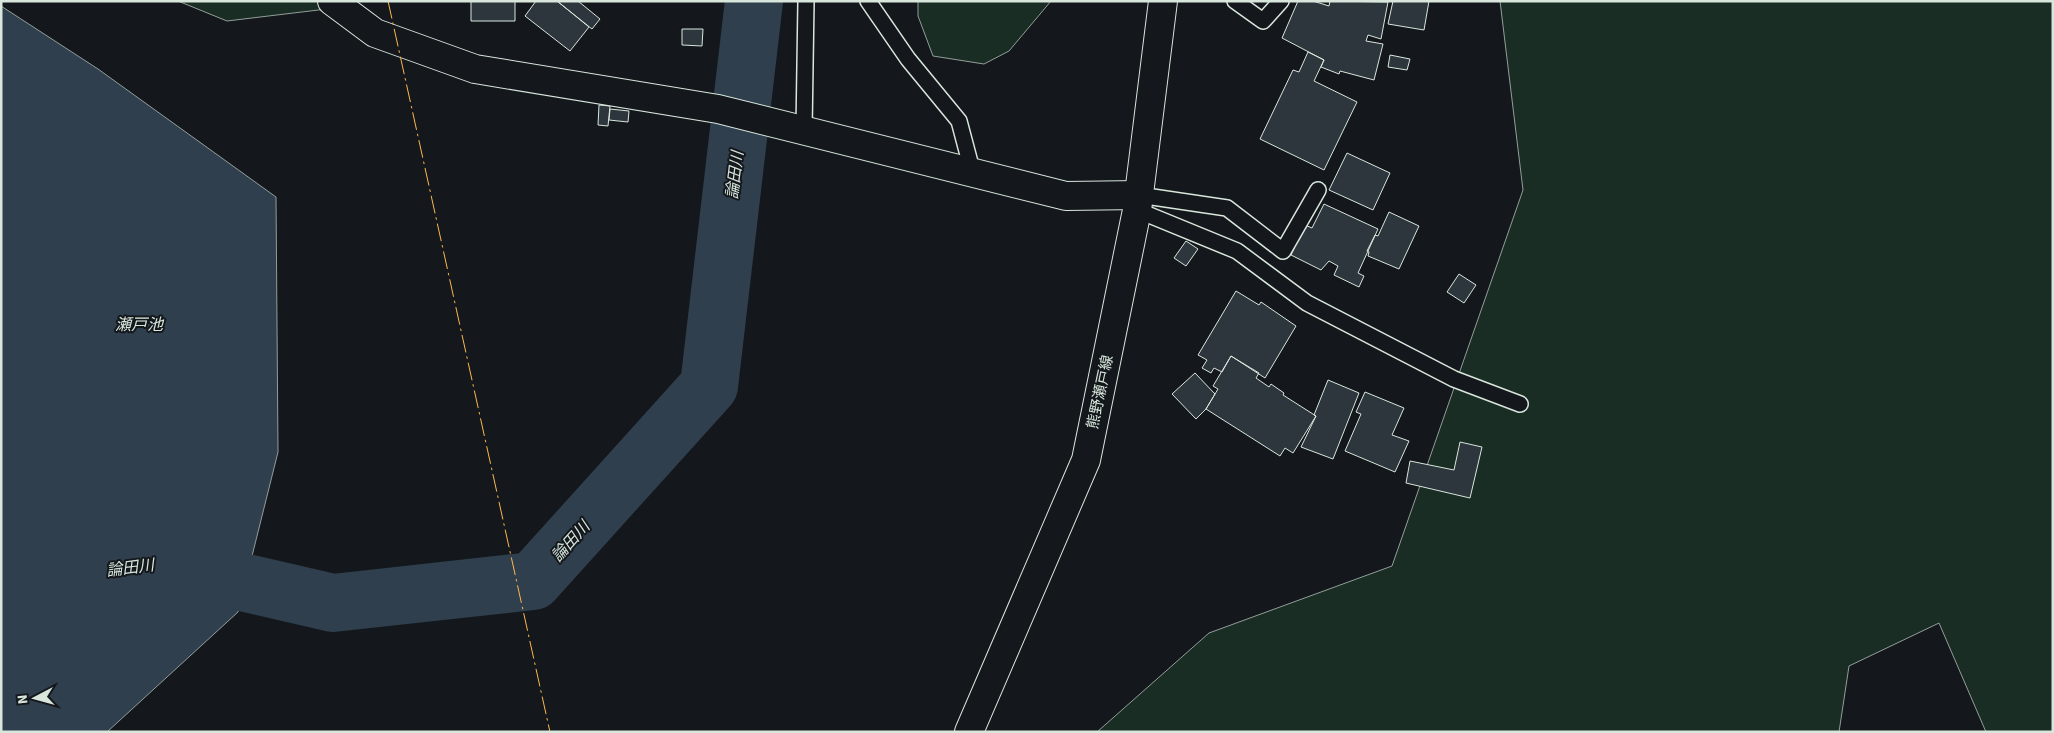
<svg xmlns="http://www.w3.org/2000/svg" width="2054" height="733" font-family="'Source Sans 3','Noto Sans JP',sans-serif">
<rect width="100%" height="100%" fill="#14181c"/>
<path fill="#1a2d24" stroke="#939e99" d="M178,1H346L335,8L227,21Z
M918,1H1051L1009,51L984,64L933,56L918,16Z
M1500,1H2053V732H1986L1939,623L1849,666L1839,732H1097L1209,633L1392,566L1523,190Z"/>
<path fill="#2f3f4d" stroke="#939e99" d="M1,6L98,69L276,197L278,452L238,612L107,732H1Z"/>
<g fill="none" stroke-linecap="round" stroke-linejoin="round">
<path stroke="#2f3f4d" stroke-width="58" d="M168,565L333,603L533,581L709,386L754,1"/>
</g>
<path fill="#2c363c" stroke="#d8e6dc" d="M471,1H515V21H471Z
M536,1H557L589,27L570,51L525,16Z
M557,1H578L600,19L592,29Z
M1298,1H1313L1329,6L1330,1L1388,2L1381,39L1368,35L1366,41L1383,44L1374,80L1340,71L1339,74L1321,67L1324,60L1282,38Z
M1393,1H1429L1424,30L1388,24Z
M682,29H703L702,46L682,45Z
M1308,52L1324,60L1314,81L1357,102L1324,170L1260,139L1293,70L1299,72Z
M1390,55L1410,59L1407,70L1388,67Z
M599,105L610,106L608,126L598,125Z
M610,109L629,111L628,122L609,120Z
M1347,153L1390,173L1373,210L1329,190Z
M1324,204L1378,229L1358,273L1364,276L1359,287L1334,275L1338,266L1329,261L1321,270L1291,255L1305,225L1312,228Z
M1389,212L1419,226L1399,269L1368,256L1369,252L1367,251L1375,235L1378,236Z
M1186,241L1198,249L1186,266L1174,258Z
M1459,274L1476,285L1464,303L1447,292Z
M1236,291L1259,305L1261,302L1296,326L1265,378L1231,356L1222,372L1214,368L1211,373L1202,368L1207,360L1198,355Z
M1231,356L1259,373L1256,378L1269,387L1271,384L1284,393L1283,395L1316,416L1293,453L1285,448L1280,456L1206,409L1218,389L1213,386Z
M1195,373L1215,394L1206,409L1196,419L1172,394Z
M1328,380L1359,393L1333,459L1301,447L1316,416L1314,415Z
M1365,392L1404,408L1392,435L1409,441L1395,472L1345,451L1361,414L1356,412Z
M1460,442L1482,447L1470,498L1406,483L1410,461L1454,470Z"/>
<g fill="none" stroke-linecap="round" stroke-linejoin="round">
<g stroke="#d8e6dc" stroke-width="18">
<path id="service" d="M868,1L908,59L959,121L972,170
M1235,1L1263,21L1281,1
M804,130L806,1
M1139,195L1227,208L1283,251L1318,190
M1137,210L1237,251L1307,303L1454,379L1520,404"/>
</g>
<g stroke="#d8e6dc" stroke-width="30">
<path id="minor" d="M332,1L375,33L475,69L718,109L1066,196L1139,195"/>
</g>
<g stroke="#d8e6dc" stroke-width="30">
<path id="secondary" d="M969,732L1086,460L1137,210L1163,1"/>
</g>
<use href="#service" stroke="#14181c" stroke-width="15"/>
<use href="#minor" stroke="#14181c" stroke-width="28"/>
<use href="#secondary" stroke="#14181c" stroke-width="28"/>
<path stroke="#ffb74d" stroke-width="1" stroke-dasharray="18 4 2.5 4" stroke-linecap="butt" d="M388,1L550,732"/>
</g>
<g text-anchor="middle" stroke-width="4" stroke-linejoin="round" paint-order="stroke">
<g font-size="15" fill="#d8e6dc" stroke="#14181c">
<text transform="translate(1100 392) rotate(-78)" y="5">熊野瀬戸線</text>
</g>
<g font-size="16" font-style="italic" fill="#d8e6dc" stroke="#14181c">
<text transform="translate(734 175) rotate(-83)" y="6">論田川</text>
<text x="139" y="330">瀬戸池</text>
<text transform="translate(570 541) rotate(-48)" y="6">論田川</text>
<text transform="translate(130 567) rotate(-7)" y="6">論田川</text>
</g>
</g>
<rect width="2054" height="733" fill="none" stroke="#d8e6dc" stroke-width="5"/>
<g transform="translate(35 698) rotate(264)" stroke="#14181c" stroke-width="4" paint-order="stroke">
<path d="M0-4L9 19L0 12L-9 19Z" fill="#d8e6dc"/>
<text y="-8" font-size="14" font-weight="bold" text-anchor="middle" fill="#d8e6dc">N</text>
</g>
</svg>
